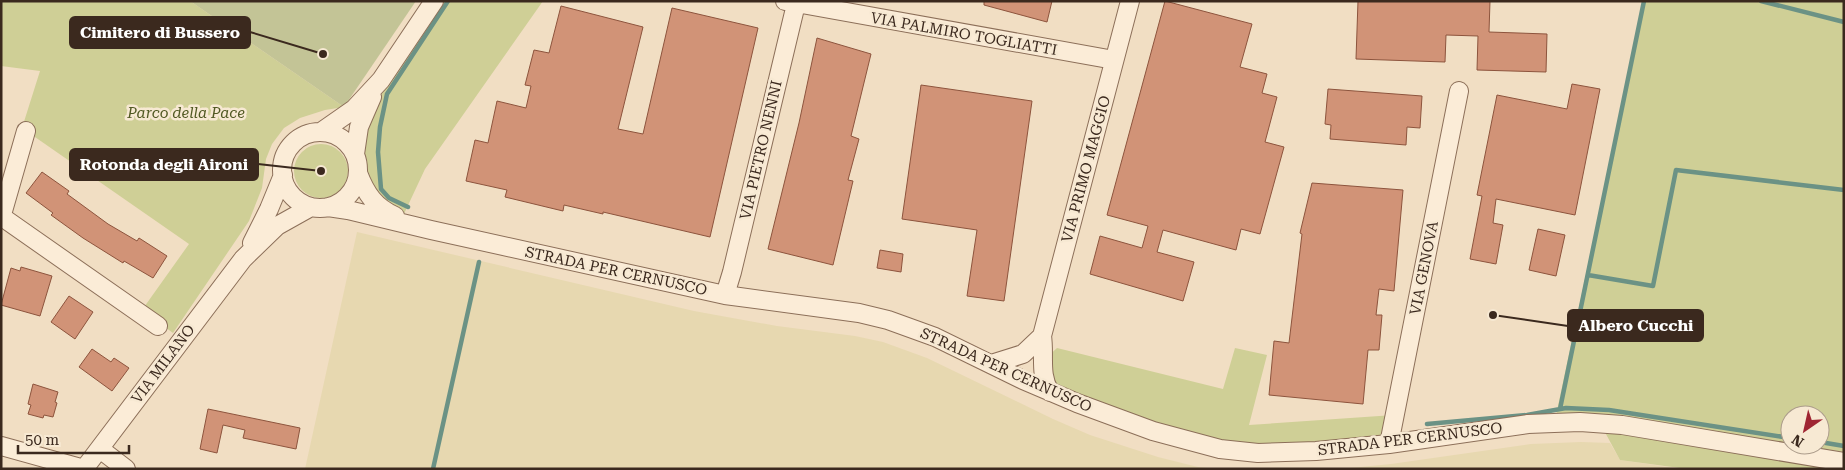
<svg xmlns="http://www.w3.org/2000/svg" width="1845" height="470" font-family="'Roboto Serif',serif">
<rect width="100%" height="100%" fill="#f1dec3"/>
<path fill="#e7d8b0" d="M357,232L694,311L777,326L855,336L883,342L927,358L1053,419L1090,435L1158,457L1198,467L1216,469H305Z
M1581,442L1610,443L1620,460L1682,469H1340L1391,464L1531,444Z"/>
<path fill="#cfcf96" d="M1,1H190L344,107L325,110L300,118L284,128L272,144L266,159L262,188L249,221L173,333L142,310L189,244L22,128L40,71L1,66Z
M441,1H543L425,169L403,216L371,193L363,150L371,111Z
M1644,1H1844V452L1799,445H1820V415H1790V444L1626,417L1555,420Z
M294 171a27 27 0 1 1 54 0a27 27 0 1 1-54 0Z
M1057,348L1223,389L1235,348L1267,355L1249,425L1394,415L1389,442L1236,451L1052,393L1044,360Z
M1600,423L1844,469H1687L1620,460Z"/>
<path fill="#c3c496" d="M190,1H416L344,107Z"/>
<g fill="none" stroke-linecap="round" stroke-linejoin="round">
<path stroke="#6b9285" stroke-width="4.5" d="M1761,1L1844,22
M408,207L389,198L381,189L378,152L380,127L387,94L448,1
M1588,275L1653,286L1676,170L1844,190
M1560,409L1644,1
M1427,424L1527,415L1566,408L1609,410L1790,438
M1820,442L1844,446
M433,469L479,262"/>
</g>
<path fill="#d19377" stroke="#8d543d" d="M984,1H1052L1047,22L984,5Z
M1165,1L1252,24L1240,67L1267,74L1262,93L1277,97L1265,142L1284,147L1260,234L1241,229L1236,250L1163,230L1157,252L1194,262L1183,301L1090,274L1100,236L1142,248L1148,226L1107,215Z
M1358,1H1490L1489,32L1547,34L1546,72L1477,70L1478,36L1446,35L1445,62L1356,59Z
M561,6L643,27L618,129L643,134L672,8L758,28L710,237L603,212V214L564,205L563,211L505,197L507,190L466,181L475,140L488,143L497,101L526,108L531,86L525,85L534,50L549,53Z
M817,38L871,54L851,136L859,139L848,180L853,181L833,265L768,249L799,123Z
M1572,84L1600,89L1575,215L1496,199L1493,223L1503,225L1496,264L1470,259L1482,196L1477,195L1497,95L1567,109Z
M921,85L1032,101L1004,301L967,296L977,230L902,219Z
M1328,89L1422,96L1420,128L1407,127L1406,145L1330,139L1331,125L1325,124Z
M42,172L69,191L67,194L108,224L137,241L139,238L167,256L153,278L124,261L123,263L83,238L51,215L53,213L26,193Z
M1312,183L1403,190L1394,291L1379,289L1376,315H1382L1379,350H1368L1363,404L1269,395L1274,341L1289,343L1302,234L1300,233Z
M1538,229L1565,235L1556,276L1529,270Z
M880,250L903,254L901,272L877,268Z
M21,267L52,276L40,316L1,305L11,268L20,271Z
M69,296L93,312L75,339L51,322Z
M92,349L111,362L114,358L129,368L112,391L79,367Z
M33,384L58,392L55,402L57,403L53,417L44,415L43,418L28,414L31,405L28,404Z
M208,409L300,428L296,449L243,438L245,430L223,425L217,453L200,449Z"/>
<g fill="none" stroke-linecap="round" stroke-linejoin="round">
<g stroke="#8c6f59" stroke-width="20">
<path id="minor" d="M785,1L1114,60
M321,132L354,109L381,80L434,1
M282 170a38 38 0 1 1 76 0a38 38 0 1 1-76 0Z
M355,154L359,127L372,97
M358,173C366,194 375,207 395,216
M328,207L348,210L431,230L725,295L859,313L888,320L935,337L1023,380L1077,403L1153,431L1220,449L1258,453L1316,451L1389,444L1528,424L1580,422L1622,425L1844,462
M2,217L158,326
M1,218L26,131
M252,243L269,209L283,175
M725,295L732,272L796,4
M991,364L1023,354L1042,336
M1050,392C1039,375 1045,355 1042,336L1130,1
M1389,444L1459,91
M1,446L84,469L243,259L277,226L311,207
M100,449L126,469"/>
</g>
<use href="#minor" stroke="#fbecd7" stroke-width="18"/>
</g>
<g text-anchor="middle" stroke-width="5" stroke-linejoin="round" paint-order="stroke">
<g font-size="15" fill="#3b291e" stroke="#f7e9d3">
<text transform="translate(964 34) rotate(10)" y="5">VIA PALMIRO TOGLIATTI</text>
<text transform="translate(761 150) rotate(-77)" y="5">VIA PIETRO NENNI</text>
<text transform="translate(1086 169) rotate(-75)" y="5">VIA PRIMO MAGGIO</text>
<text transform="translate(1424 268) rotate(-79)" y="5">VIA GENOVA</text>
<text transform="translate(616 271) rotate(12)" y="5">STRADA PER CERNUSCO</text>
<text transform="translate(163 364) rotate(-53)" y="5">VIA MILANO</text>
<text transform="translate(1006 370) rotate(24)" y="5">STRADA PER CERNUSCO</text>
<text transform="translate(1410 439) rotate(-7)" y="5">STRADA PER CERNUSCO</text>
</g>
<g font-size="15" font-style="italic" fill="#515923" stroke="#f7e9d3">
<text x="186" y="118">Parco della Pace</text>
</g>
</g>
<path fill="none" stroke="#3b291e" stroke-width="2" d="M323 54L250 32M321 171L258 164M1493 315L1568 326"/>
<g fill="#3b291e" stroke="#f7e9d3" stroke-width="2">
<circle cx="323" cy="54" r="5"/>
<circle cx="321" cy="171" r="5"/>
<circle cx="1493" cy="315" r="5"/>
</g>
<g fill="#3b291e" stroke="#3b291e" stroke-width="2">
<rect x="70" y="17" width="180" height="31" rx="5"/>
<rect x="70" y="149" width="188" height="31" rx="5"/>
<rect x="1568" y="310" width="135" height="31" rx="5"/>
</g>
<g font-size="16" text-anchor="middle" font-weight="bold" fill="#fff">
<text x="160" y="38">Cimitero di Bussero</text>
<text x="164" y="170">Rotonda degli Aironi</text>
<text x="1636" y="331">Albero Cucchi</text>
</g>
<rect width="1845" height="470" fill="none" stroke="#3b291e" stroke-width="5"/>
<g transform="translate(1805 430) rotate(214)"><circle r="24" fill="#f7e9d3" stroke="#ac9c8b"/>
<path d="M0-4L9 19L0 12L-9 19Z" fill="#9f2532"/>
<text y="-8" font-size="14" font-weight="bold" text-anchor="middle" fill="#3b291e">N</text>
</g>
<path d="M18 445v8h111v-8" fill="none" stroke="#3b291e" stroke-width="2.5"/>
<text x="25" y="445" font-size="15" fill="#3b291e" stroke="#f7e9d3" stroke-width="4" paint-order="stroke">50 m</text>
</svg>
